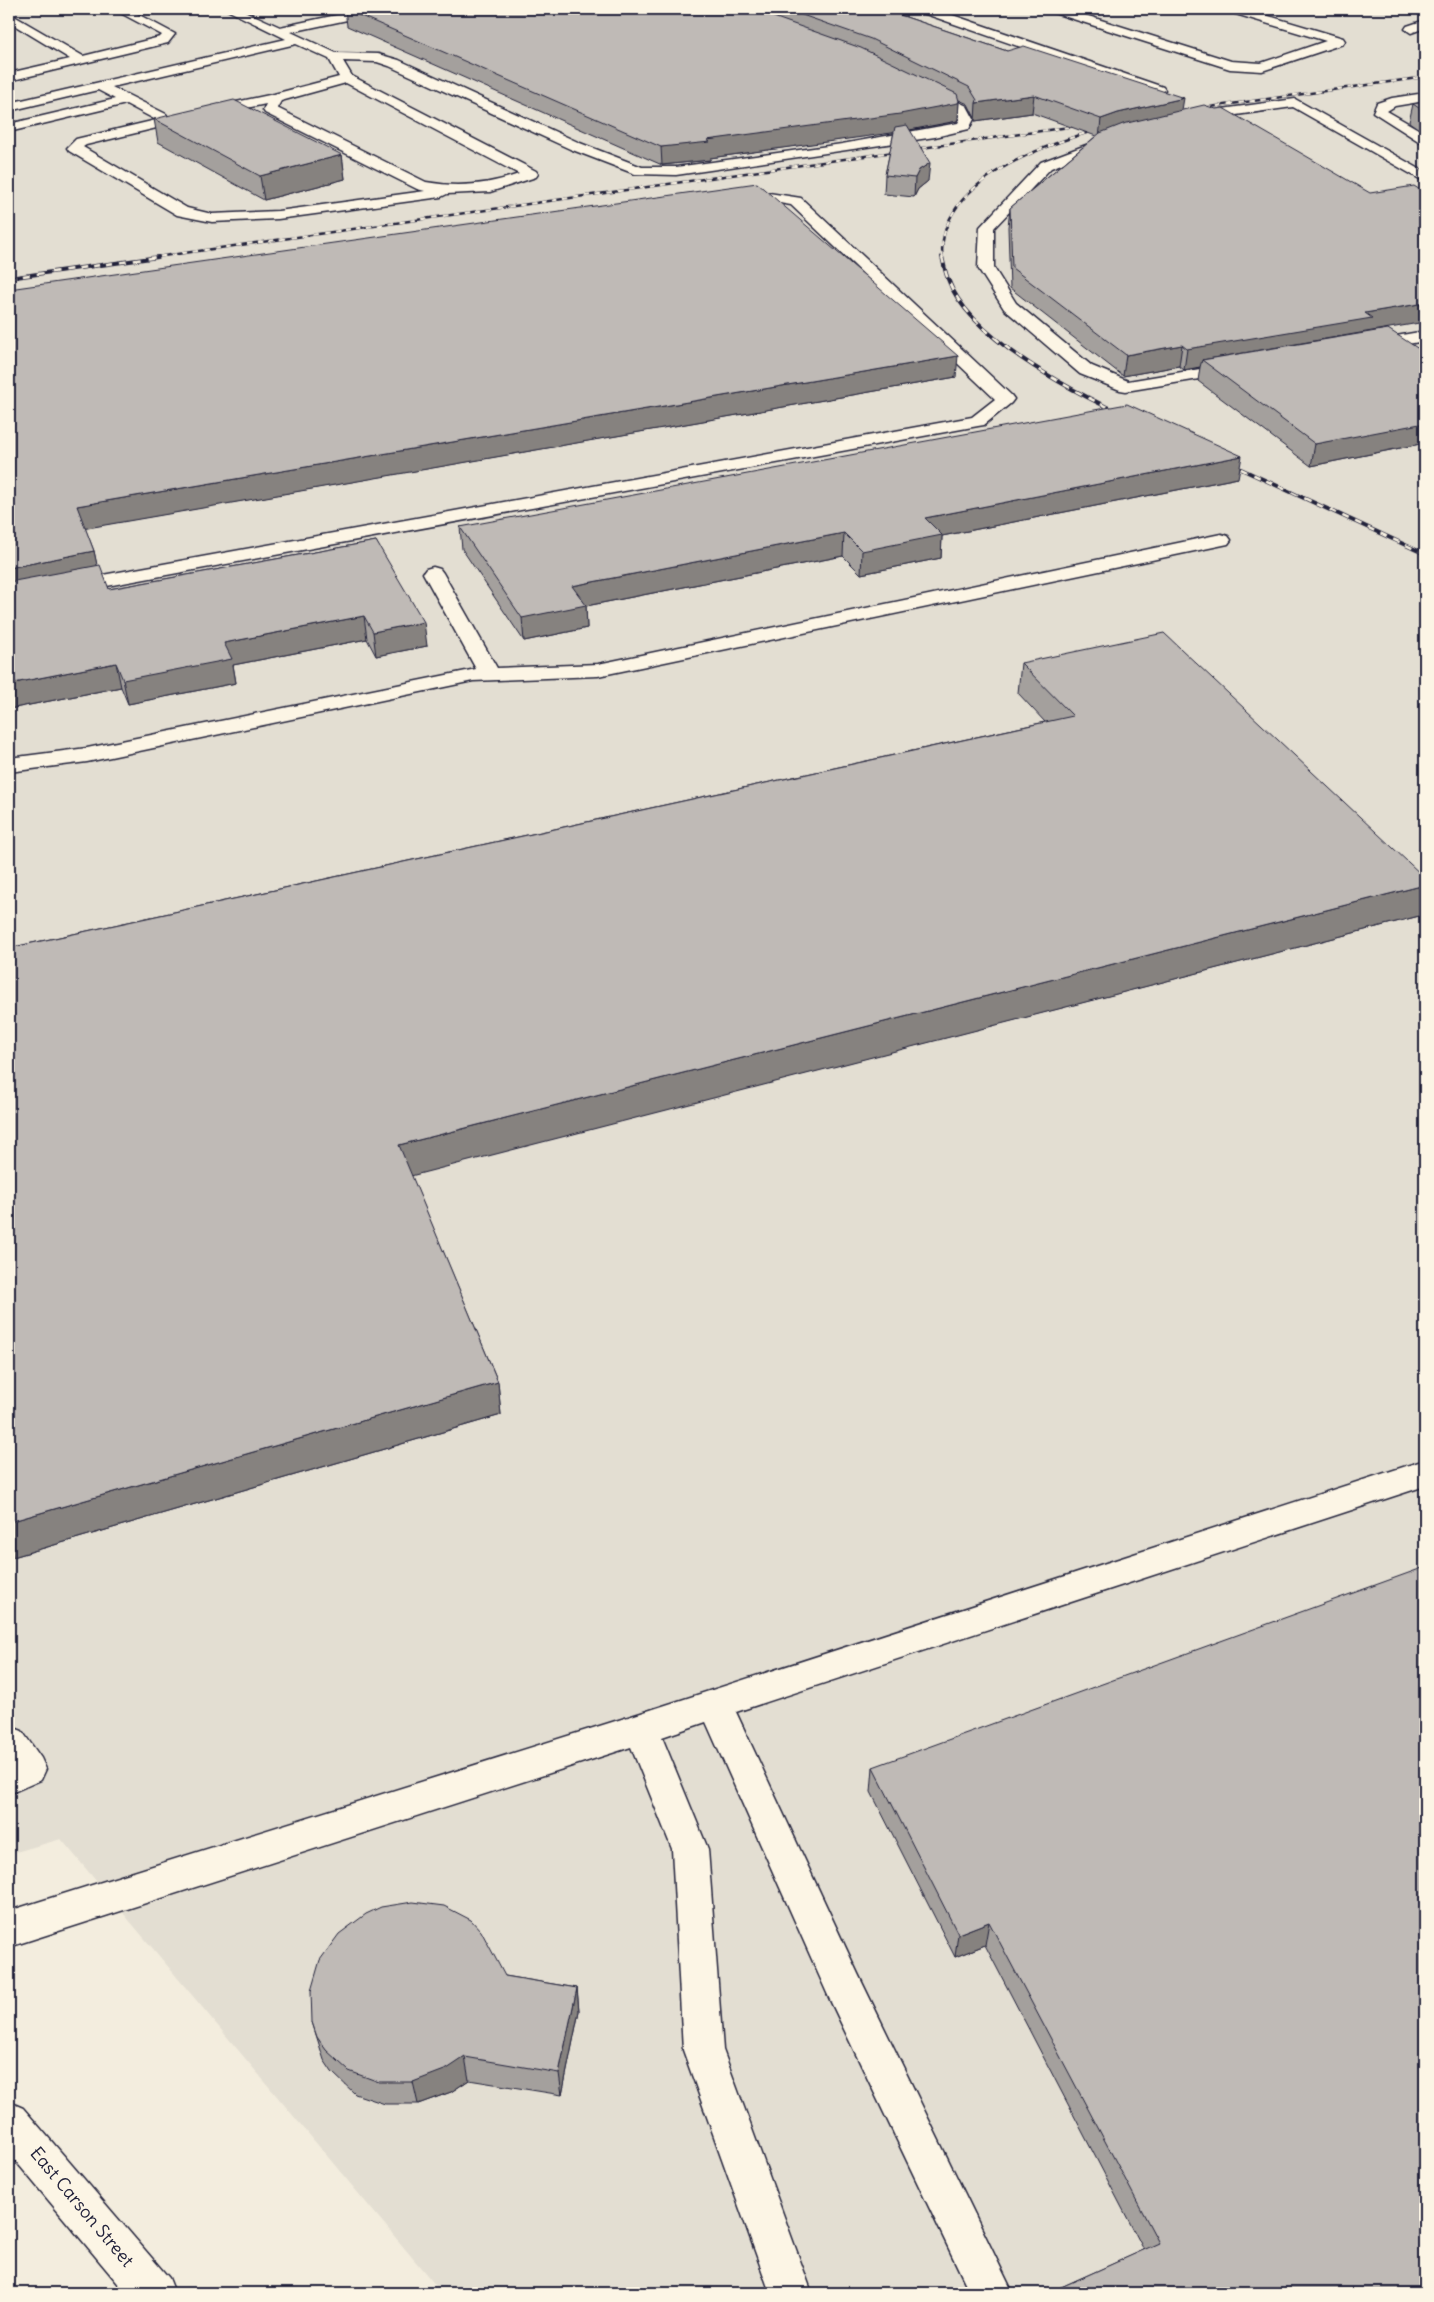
<svg xmlns="http://www.w3.org/2000/svg" width="1434" height="2302" font-family="Delius,sans-serif">
<rect width="100%" height="100%" fill="#f3edde"/>
<filter id="ink" filterUnits="userSpaceOnUse"><feTurbulence type="fractalNoise" baseFrequency=".02" numOctaves="2"/><feDisplacementMap in="SourceGraphic" scale="10" xChannelSelector="R" yChannelSelector="G"/><feConvolveMatrix kernelMatrix="1 2 1 2 8 2 1 2 1" color-interpolation-filters="sRGB"/></filter>
<g filter="url(#ink)">
<path fill="#e3ded2" d="M9,9H1425V2293H442L61,1839L9,1854Z"/>
<g fill="none" stroke-linecap="round" stroke-linejoin="round">
<g stroke="#22223b" stroke-width="3">
<path id="minor" d="M113,9H128L175,34L168,43L9,81V73L70,59L9,22V13L83,56L160,37L162,35Z
M225,9H240L280,27L365,9H386L380,13L291,32L336,53L378,54L399,60L580,143L642,167H676L842,144L958,123L960,119L957,111L921,94L919,91L921,88L926,87L967,106L974,119L969,129L935,137L676,175L635,174L570,149L389,66L377,62L343,61L352,76L536,171L538,174L536,177L490,192L447,194L441,197L278,219L212,222L177,215L69,151L67,148L76,139L156,120L126,104L9,132V124L115,99L98,90L9,111V103L286,39ZM296,44L329,59L339,77L274,94L203,109L201,112L203,115L208,116L266,104L263,110L265,113L417,189L425,191L278,211L212,214L187,208L83,147L86,145L169,125L171,122L166,114L112,87ZM346,83L519,174C488,185 459,188 426,182L277,108L281,101Z
M918,9H935L1163,87L1165,90L1158,94L1153,93L920,12Z
M1049,9H1066L1231,61L1261,63L1326,41L1229,12L1227,9H1245L1343,38L1345,41L1343,44L1262,71L1230,69L1051,12Z
M1425,20V28L1411,33L1405,29L1407,26Z
M1425,93V101L1395,106L1387,111L1425,133V143L1420,142L1373,112L1377,103L1392,98Z
M1295,99L1425,172V182L1293,107L1222,117L1193,124L1186,120L1188,117L1222,109Z
M1110,136L1115,137L1117,140L1115,143L1051,168L994,228V268L1016,303L1092,366L1128,381L1236,363L1242,364L1244,368L1242,372L1126,391L1120,390L1080,374L1004,309L978,268L980,227L1041,162Z
M737,188L801,198L1011,395L1014,399L1011,403L984,425L978,426L9,604V592L972,417L995,399L791,205L732,195L730,192Z
M1425,331V341L1367,351L1361,350L1359,346L1361,342L1367,341Z
M1221,534L1228,536L1231,540L1228,544L598,676L473,681L87,762L9,772V758L87,748L476,669L423,573L426,569L433,567L440,569L443,573L497,668L598,664Z
M1425,1460V1486L736,1712L858,1974L1013,2293H970L830,2000L706,1722L662,1737L708,1849L723,2050L812,2293H770L683,2050L672,1849L631,1747L9,1947V1911L641,1713Z
M9,1726L22,1731L41,1758L46,1769L41,1780L9,1794Z"/>
</g>
<g stroke="#22223b" stroke-width="3">
<path id="major" d="M9,2102L23,2108L169,2278L175,2293H126L9,2153Z"/>
</g>
<use href="#minor" fill="#fcf5e5" fill-rule="evenodd"/>
<use href="#major" fill="#fcf5e5" fill-rule="evenodd"/>
<g stroke="#22223b" stroke-width="2.5">
<path id="rail-far1" d="M1195,109L1425,77
M149,258L1083,125
M943,258C941,250 942,244 944,235C958,175 1047,144 1100,129"/>
</g>
<g stroke="#22223b" stroke-width="4">
<path id="rail" d="M942,257C944,264 945,272 948,279C968,336 1067,388 1119,413
M9,278L158,257
M1228,463L1425,554"/>
</g>
<use href="#rail-far1" stroke="#fcf5e5" stroke-width="2" stroke-dasharray="5.5" stroke-linecap="butt"/>
<use href="#rail" stroke="#fcf5e5" stroke-width="2.5" stroke-dasharray="7" stroke-linecap="butt"/>
</g>
<path fill="#a4a09d" stroke="#22223b" d="M345,9H906V17L1182,110L1378,331L1425,353V443L1311,466L1198,381L1200,367L1184,370L1179,366L1123,376L1010,288L1008,227L1010,208L1096,136L1032,113L975,121V118L968,104L959,100L958,119L957,121L910,130L928,181L918,189L914,197L884,194L885,175L894,132L710,158V160L662,165L347,26Z
M1425,102V133L1409,122L1413,104Z
M154,119L342,155L345,179L264,200L158,142Z
M9,289L956,377L85,528L94,551L97,566L109,589L376,541L427,646L376,656L367,639L233,665L236,683L128,704L121,687L9,709Z
M1238,478L942,536L941,558L861,574L843,556L586,606L587,628L524,641L462,549L460,527Z
M1021,663L1425,878V906L1423,915L411,1175L498,1382L501,1415L13,1557L9,1546V948L1045,722L1018,693Z
M873,1767L1425,2293H1057L1059,2288L1144,2250L985,1945L955,1957L871,1792Z
M505,1976L577,1988L579,2011L562,2095L469,2080L451,2092L418,2104H385L355,2094L332,2072L324,2060L312,2022Z"/>
<path fill="#86827f" stroke="#22223b" d="M896,9H906V23L888,11Z
M1034,95L1032,113L975,121L976,103Z
M1184,98L1181,116L1099,138L1101,119L1118,113Z
M959,101L958,119L957,121L899,132L710,158V160L662,165L661,147Z
M342,155L345,179L264,200L260,176Z
M930,163L928,181L918,189L914,197L915,178L919,170Z
M1425,303V322L1202,360L1200,367L1184,370L1187,349L1365,313Z
M1182,345L1179,366L1123,376L1126,355Z
M958,356L956,377L82,529L77,506Z
M1425,419V443L1311,466L1315,444Z
M1242,456L1238,478L942,536L941,558L861,574L862,551L925,518Z
M844,533L843,556L586,606L587,628L524,641L522,618L572,586Z
M94,551L99,574L9,592V568Z
M364,616L367,639L233,665L236,683L128,704L123,680L224,643Z
M424,622L427,646L376,656L373,632Z
M116,663L121,687L9,709V684Z
M1425,885V906L1423,915L403,1178L399,1145Z
M498,1382L501,1415L13,1557L9,1546V1522Z
M989,1922L985,1945L955,1957L958,1934Z
M577,1988L579,2011L562,2095L559,2073Z
M465,2057L469,2080L451,2092L418,2104L413,2082Z"/>
<path fill="#bfbab6" stroke="#22223b" d="M345,9H751L861,48L957,94L959,101L958,103L900,114L707,140L710,142L661,147Z
M785,9H896L888,11L1007,51L1024,46L1184,98L1118,113L1101,119L1034,95L976,103L977,100L969,87L871,39Z
M234,100L342,155L260,176L154,119Z
M1425,102V112L1413,104Z
M1204,105L1216,109L1223,108L1370,193L1414,186L1425,193V303L1365,313L1372,318L1187,349L1182,345L1126,355L1012,268L1010,208L1100,133L1123,124Z
M907,125L930,163L919,170L915,178L885,175L895,127Z
M757,183L958,356L77,506L94,551L9,568V289Z
M1388,329L1425,353V423L1315,444L1202,360Z
M1127,404L1242,456L925,518L942,535L862,551L844,533L572,586L586,605L522,618L460,527Z
M376,541L424,622L373,632L364,616L224,643L232,659L123,680L116,663L9,684V582L100,565L109,589Z
M1164,633L1425,878V885L399,1145L498,1382L9,1522V948L1073,716L1021,663Z
M1425,1567V2293H1062L1059,2288L1159,2243L989,1922L958,1934L873,1767Z
M413,1902L444,1906L471,1920L481,1931L505,1976L577,1988L559,2073L465,2057L447,2069L413,2082H379L349,2071L326,2050L317,2037L312,2022L311,1991L320,1960L339,1934L366,1914L381,1907Z"/>
</g>
<g text-anchor="middle" stroke-width="5" stroke-linejoin="round" paint-order="stroke">
<g font-size="18" fill="#22223b" stroke="#fcf5e5">
<text transform="translate(82 2207) rotate(50)" y="6">East Carson Street</text>
</g>
</g>
<rect width="1434" height="2302" fill="none" stroke="#fcf5e5" stroke-width="30"/>
<rect x="15" y="15" width="1404" height="2272" fill="none" stroke="#22223b" stroke-width="2" filter="url(#ink)"/>
</svg>
